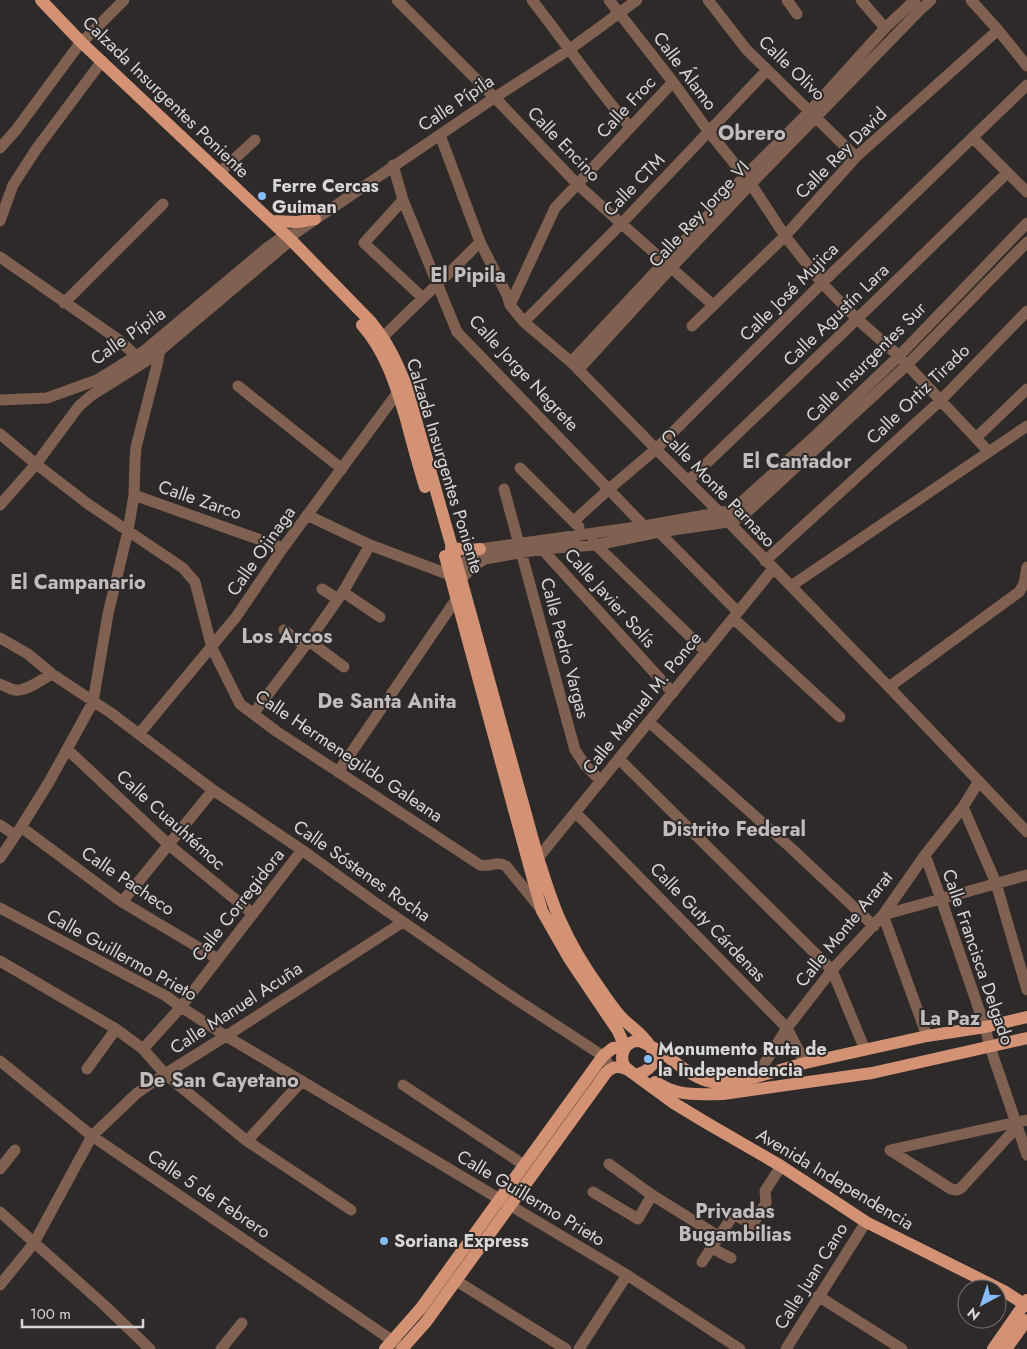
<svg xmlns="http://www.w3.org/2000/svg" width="1027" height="1349" font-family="Jost,sans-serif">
<rect width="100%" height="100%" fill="#2e2a29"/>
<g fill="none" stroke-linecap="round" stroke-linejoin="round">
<path stroke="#806051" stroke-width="11" d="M397,0L501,104L578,185L713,305
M532,0C565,42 595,87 630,127
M609,0L673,82L709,132L751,184L785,236L822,283L857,319L899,356L989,452
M708,0L746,49L856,157
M787,0L797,14
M861,0L885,28
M971,0L998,30L1027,66
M440,135L480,242L507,295L510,305L524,322L571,362L656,449L719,512L889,687L1027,832
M973,138L1027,192
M0,148L16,130L78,46L124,0
M393,165L403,200L457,332L644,526
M220,172L255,140
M403,200L364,243L423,298
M0,221L13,185L37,148L102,61
M0,257L119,340L136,356
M64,303L163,204
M510,305L555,208L673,82
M524,322L621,224L767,70
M692,326L785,236L856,157L998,30
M383,337C415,305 448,275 480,242
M571,362L745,176L810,111L885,28L915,0
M579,369L671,268L751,184L919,11L931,0
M238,386L342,469
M0,400L47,398L97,380L144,351L268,247L285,235L292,234
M0,434L36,464L88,504L183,568L195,582L212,648L240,704L276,731L480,865C491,868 495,860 506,866L541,909
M976,438L1027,389
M520,468L579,527
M688,481L857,319L1007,173
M504,489L575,750L585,765L601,781
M134,495L283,548
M0,505L36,464L79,406L92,395L151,358L291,240L294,234L494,98L570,49L637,0
M307,515L370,545L450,575L480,549L644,526L728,511L737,506L816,435L899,356L1027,223
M574,521L609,489L656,449L822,283L1027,85
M659,532L738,612
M593,542L706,652
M542,549L673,693
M765,561L940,401L1027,311
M456,584L475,565L485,559L542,549L596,545L659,532L728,522L737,519L745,514L907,365L1027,242
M791,586L1027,426
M322,589L338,599
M343,592L380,617
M733,618L840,717
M284,630L305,646
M0,638L28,654L52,674L111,713L213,790L302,850L377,904L505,992L603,1056L611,1068
M309,641L344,667
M0,684C5,686 10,689 15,690C26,692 42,679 52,674
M889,687L1019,592L1024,584L1027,567
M253,714L305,646L343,592L370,545
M649,722L791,848L874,926
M139,734L236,617L283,548L398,392L402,387
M68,750L169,845L253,914
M619,759L832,970L865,1050
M338,772L457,598
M963,807L996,883L1027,990
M576,813L787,1028L805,1063
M0,825L15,835
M21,827L122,902L218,959
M925,855L941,899L985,1027L990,1047L1027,1155
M0,858L21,827L49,782L93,702L108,614L128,531L134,495L135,461L136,447L157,365L163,335
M538,858L773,569
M122,902L213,790
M0,908L166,996L181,1007L226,1036L627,1275L740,1349
M0,961L116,1029L143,1049L165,1074L247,1141L351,1210
M927,1036L883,915L1027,875
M143,1049L181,1007L302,850
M0,1061L92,1136L399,1345
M87,1069L116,1029
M756,1077L787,1028L832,970L883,915L925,855L963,807L979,781
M403,1085L524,1165
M247,1141L302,1081
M890,1150L951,1189L957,1190L961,1188L1017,1127
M890,1150L1027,1120
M609,1164L652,1195L718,1236
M0,1169L15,1150
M593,1192L638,1219L652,1195
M0,1212L103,1304L150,1349
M711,1247L721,1253L731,1258
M702,1262L734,1214L752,1225L766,1203L765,1191L781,1166
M455,1280L566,1349
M0,1285L34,1243L92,1136L137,1093L165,1074L226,1036L403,922
M818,1296L902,1349
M221,1349L242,1323
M579,1349L627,1275
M786,1349L866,1222"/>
<path stroke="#d49275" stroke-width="12" d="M41,0L82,43L291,240L371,322C388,343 396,360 406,385L461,579L538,858C545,879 551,900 560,920C571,945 585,968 601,990C607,999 614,1009 622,1018C632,1028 648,1038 653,1052C658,1063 648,1071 638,1074
M271,221L298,222L315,219
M362,325C386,352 396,386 406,419C412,442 418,464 425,487
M451,548L470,550L480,549
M445,556L534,883L542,911L570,960L618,1031L625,1047
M1027,1017L985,1027L927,1036L805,1063L756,1077L720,1083C693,1083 675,1058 652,1047C647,1045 643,1041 638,1041C625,1041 618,1056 625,1067C626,1068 630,1071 631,1072L672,1102L705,1122L781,1166L866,1222L1004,1291L1027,1306
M655,1082C660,1084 664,1087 669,1089C685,1096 706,1094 723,1094L872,1073L1027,1038
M385,1349L421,1308L603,1056L613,1048L625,1047
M402,1349L426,1322L606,1073C614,1065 620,1066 630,1071
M993,1349L1027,1300
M1006,1349L1027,1320"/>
</g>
<g fill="#87bbfc" stroke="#2e2a29" stroke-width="2">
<circle cx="262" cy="196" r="5"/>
<circle cx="648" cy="1059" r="5"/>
<circle cx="384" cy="1241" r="5"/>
</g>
<g text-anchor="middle" stroke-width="4" stroke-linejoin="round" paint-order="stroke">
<g font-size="18" fill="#d9d7d6" stroke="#2e2a29">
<text transform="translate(792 68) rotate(44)" y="6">Calle Olivo</text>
<text transform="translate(685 71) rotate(53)" y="6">Calle Álamo</text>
<text transform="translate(166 97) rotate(44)" y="6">Calzada Insurgentes Poniente</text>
<text transform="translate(456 103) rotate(-34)" y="6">Calle Pípila</text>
<text transform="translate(626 107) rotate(-47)" y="6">Calle Froc</text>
<text transform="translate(564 144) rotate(46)" y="6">Calle Encino</text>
<text transform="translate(841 153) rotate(-45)" y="6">Calle Rey David</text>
<text transform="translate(634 185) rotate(-46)" y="6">Calle CTM</text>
<text transform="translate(699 214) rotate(-47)" y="6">Calle Rey Jorge VI</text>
<text transform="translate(789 292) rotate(-45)" y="6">Calle José Mujica</text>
<text transform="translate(836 315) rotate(-44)" y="6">Calle Agustín Lara</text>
<text transform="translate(128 336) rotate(-35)" y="6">Calle Pípila</text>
<text transform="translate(866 362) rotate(-45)" y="6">Calle Insurgentes Sur</text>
<text transform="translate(524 373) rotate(47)" y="6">Calle Jorge Negrete</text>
<text transform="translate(918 394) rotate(-44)" y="6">Calle Ortiz Tirado</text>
<text transform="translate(445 466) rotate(73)" y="6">Calzada Insurgentes Poniente</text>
<text transform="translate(718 488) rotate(46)" y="6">Calle Monte Parnaso</text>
<text transform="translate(200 500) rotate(19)" y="6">Calle Zarco</text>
<text transform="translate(261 551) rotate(-55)" y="6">Calle Ojinaga</text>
<text transform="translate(610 598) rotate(48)" y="6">Calle Javier Solís</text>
<text transform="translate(565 648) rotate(75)" y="6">Calle Pedro Vargas</text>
<text transform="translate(642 703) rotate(-51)" y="6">Calle Manuel M. Ponce</text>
<text transform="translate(349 756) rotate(34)" y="6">Calle Hermenegildo Galeana</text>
<text transform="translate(171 820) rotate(42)" y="6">Calle Cuauhtémoc</text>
<text transform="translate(362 871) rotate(35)" y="6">Calle Sóstenes Rocha</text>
<text transform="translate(128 881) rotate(34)" y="6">Calle Pacheco</text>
<text transform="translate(238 905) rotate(-52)" y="6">Calle Corregidora</text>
<text transform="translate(708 922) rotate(46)" y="6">Calle Guty Cárdenas</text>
<text transform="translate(844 929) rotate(-51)" y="6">Calle Monte Ararat</text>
<text transform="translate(122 955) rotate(29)" y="6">Calle Guillermo Prieto</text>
<text transform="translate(978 957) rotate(71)" y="6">Calle Francisca Delgado</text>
<text transform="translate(236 1008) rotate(-33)" y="6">Calle Manuel Acuña</text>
<text transform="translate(835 1179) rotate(31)" y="6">Avenida Independencia</text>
<text transform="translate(209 1194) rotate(34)" y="6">Calle 5 de Febrero</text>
<text transform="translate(531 1198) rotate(31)" y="6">Calle Guillermo Prieto</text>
<text transform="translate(811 1276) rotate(-58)" y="6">Calle Juan Cano</text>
</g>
<g font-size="18" font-weight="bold" fill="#d9d7d6" stroke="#2e2a29" text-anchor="start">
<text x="272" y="192">Ferre Cercas<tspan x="272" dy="21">Guiman</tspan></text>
<text x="658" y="1055">Monumento Ruta de<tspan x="658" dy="21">la Independencia</tspan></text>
<text x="394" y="1247">Soriana Express</text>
</g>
<g font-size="20" font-weight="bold" fill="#c2bdbc" stroke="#2e2a29">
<text x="752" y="140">Obrero</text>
<text x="468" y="282">El Pipila</text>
<text x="797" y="468">El Cantador</text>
<text x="78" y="589">El Campanario</text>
<text x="287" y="643">Los Arcos</text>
<text x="387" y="708">De Santa Anita</text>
<text x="734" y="836">Distrito Federal</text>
<text x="950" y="1025">La Paz</text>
<text x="219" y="1087">De San Cayetano</text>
<text x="735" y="1218">Privadas<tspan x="735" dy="23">Bugambilias</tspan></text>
</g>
</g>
<g transform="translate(982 1304) rotate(220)"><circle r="24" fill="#2e2a29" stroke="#726f6e"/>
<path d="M0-4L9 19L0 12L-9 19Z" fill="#87bbfc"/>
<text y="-8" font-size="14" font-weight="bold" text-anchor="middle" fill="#d9d7d6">N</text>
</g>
<path d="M22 1319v8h121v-8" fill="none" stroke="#d9d7d6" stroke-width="2.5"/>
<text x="30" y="1319" font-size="15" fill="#d9d7d6" stroke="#2e2a29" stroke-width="4" paint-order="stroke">100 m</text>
</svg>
